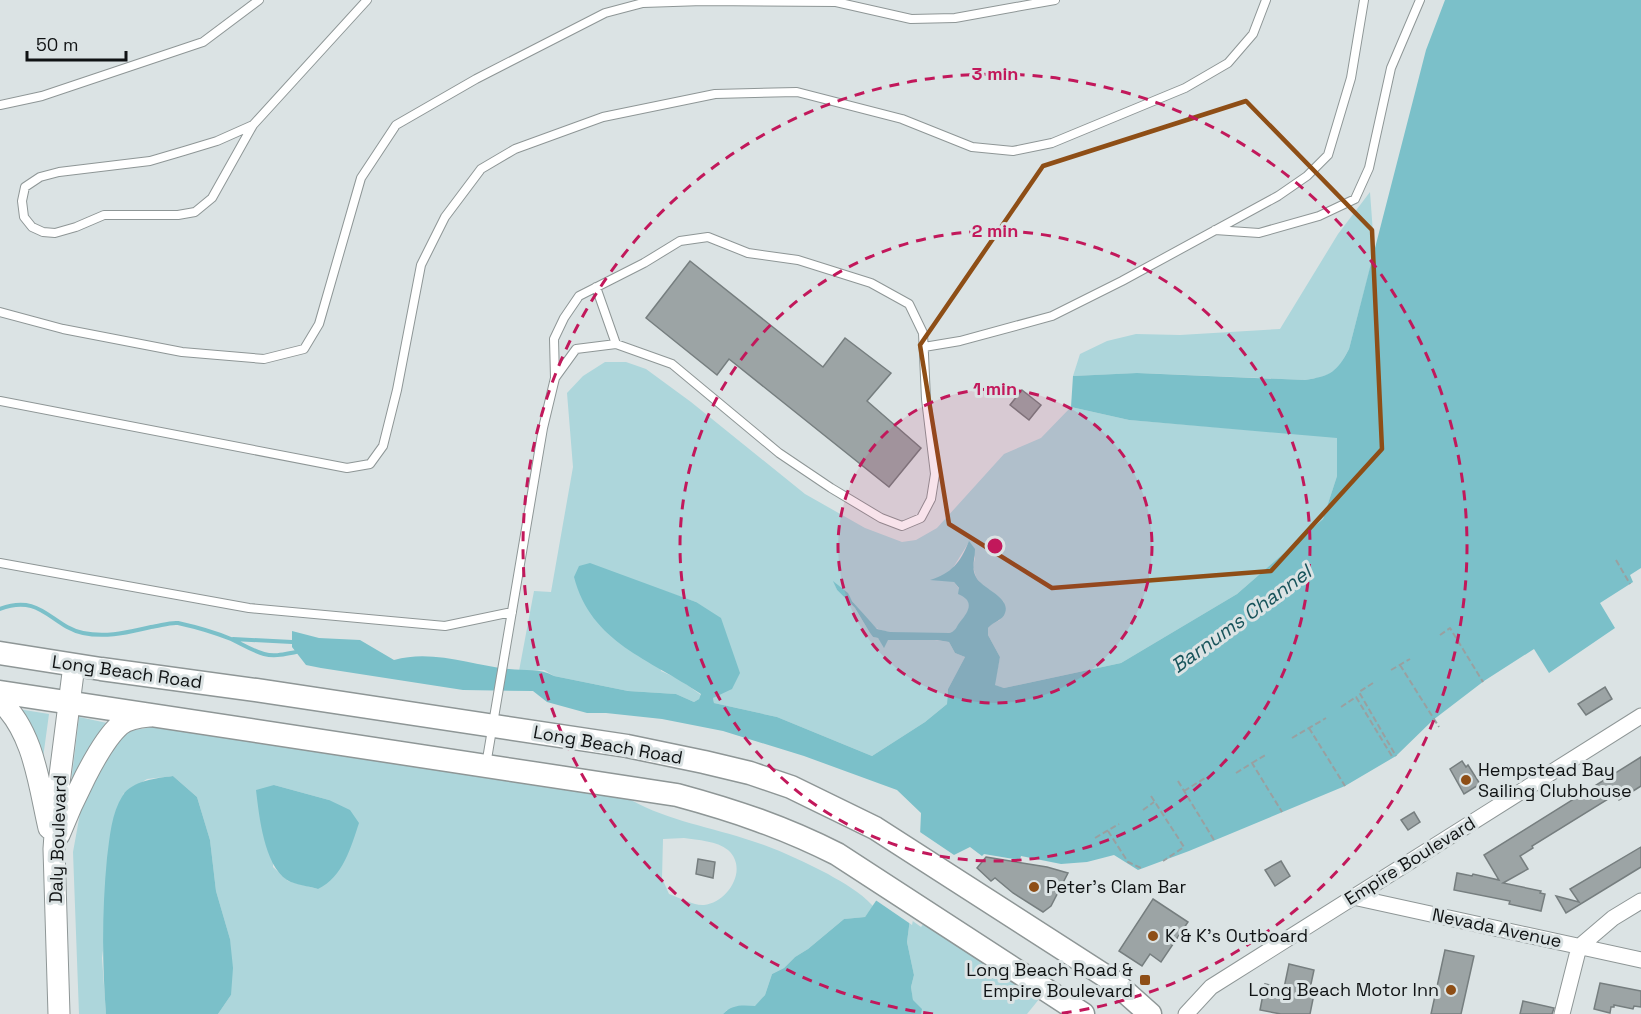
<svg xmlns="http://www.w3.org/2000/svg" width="1641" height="1014" font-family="'Space Grotesk',sans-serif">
<rect width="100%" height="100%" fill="#dbe3e4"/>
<path fill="#add6db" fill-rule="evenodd" d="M1370,192L1373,233L1371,265L1349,349L1340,365L1332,373L1322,377L1305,380L1138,373L1073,376L1080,354L1107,341L1136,334L1180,335L1280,329L1338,234Z
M605,362H626L646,369L691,402L805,494L865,528L902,542L916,540L937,528L1004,454L1041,438L1071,407L1129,420L1337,437V476L1323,519L1237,594L1121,663L1004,688L994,685L1000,657L988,635V628L992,624L1000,620L1004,602L981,584L976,577L973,567L975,558L969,542L951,571L943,576L954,582L969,602V611L954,631L949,633C934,633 885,636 875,627C860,613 850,595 834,582L837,590L855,608L870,633L873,637L878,638L884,646L887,640C907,637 930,639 949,642L955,653L965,657L948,689L947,704L925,722L872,756L777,717L714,703L713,698L721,693L696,602L647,585L661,671L679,679L701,695L699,699L694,702L676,694L628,691L554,676L544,670L519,671L534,591L551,592L573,467L567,393L583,376Z
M18,709L49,714L40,780Z
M79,717L107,723L93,750L69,800Z
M152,727L443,769L507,775L631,800C669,821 711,827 752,841C778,849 804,862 828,874C845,884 859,891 873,906L865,917L844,919L808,949L795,957L784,968L772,974L765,995L755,1007L727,1010L723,1014H218L231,995L230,939L216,891L210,840L197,797L173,776L147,779L123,794L102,958L106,1014H79L73,852L83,797L112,743L130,731ZM274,785L329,800L318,889L288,881L273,867ZM684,838C698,840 717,841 728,850C749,869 728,902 704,905C694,906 678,897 669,894L662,878L663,839Z
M928,918L1044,993L1027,1014H921V1009L913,1001L911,987L914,975L907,942L910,919L921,927Z"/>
<path fill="#7bc0c9" d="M1445,0H1641V568L1630,575L1633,582L1600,603L1615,628L1549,673L1534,649L1484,681L1433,720L1396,756L1345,786L1189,851L1138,870L1114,855L1087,862L1061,864L1021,856L1020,860L984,854L982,856L970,847L954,855L910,919L907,942L914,975L911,987L913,1000L922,1009L921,1014H723C732,1004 743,1005 755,1006L765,995L772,974L784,968L795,957L808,949L844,919L865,917L920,836L921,813L897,790L804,756L723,731L662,719L606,713H587L547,702L533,691L463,690L321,668L306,665L292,647V631L319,638L360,640L394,660C432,649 471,665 509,669C525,671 540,668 554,676L628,691L676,694L694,702L699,699L701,694C650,659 591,643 574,577L579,566L590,563L696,602L721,618L740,673L732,689L713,698L714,703L777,717L872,756L925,722L947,704L948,689L965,657L955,653L949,642L937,640H888L884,648L878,638L873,637L870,633L855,608L837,590L833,581L848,593L852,601L877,629L890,632L949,633C956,631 956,627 960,622C969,611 975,601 958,594L959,588L954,582L930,580C952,573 960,563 969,541L975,549C975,559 971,568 976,577C982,589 1011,597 1005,613C1003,620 993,622 988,628V635L1000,657L995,685L1004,688L1121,663L1237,594L1323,519L1337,476V438L1129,420L1071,407L1073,376L1137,373L1305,380C1331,376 1337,372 1349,349L1426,50Z
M173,776L197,797L210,840L216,891L230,939L233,968L231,995L218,1014H106C102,962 102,910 107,858C110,836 111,814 123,795C132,781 157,778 173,776Z
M274,785L329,800L350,810L359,823C351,847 343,877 318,889C309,886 295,885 287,880C264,865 259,815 256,790Z"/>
<path fill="#dbe3e4" d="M917,830L957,857L913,920L912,925L874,899L917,835Z"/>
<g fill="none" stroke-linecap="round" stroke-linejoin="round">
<path stroke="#7bc0c9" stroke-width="4" d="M0,609C41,593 51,626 83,633C107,638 128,632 151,627C160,626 170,622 178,623C196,627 214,632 231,639C242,644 253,651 264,654C275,657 285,654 296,652
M233,639L292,642"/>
</g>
<path fill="#9ca4a5" stroke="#767e7f" stroke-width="1.5" d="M690,261L823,367L845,338L891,373L867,401L921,448L889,487L729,359L717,375L646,318Z
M1022,390L1041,405L1029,420L1010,405Z
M1605,687L1612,699L1586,715L1578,704Z
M1641,757V786L1619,800L1616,794L1532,846L1533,848L1520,856L1528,869L1503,883L1541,891L1540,893L1545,894L1541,911L1509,904L1510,901L1454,890L1457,873L1472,876L1473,874L1499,880L1484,855Z
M1462,761L1466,767L1468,765L1480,784L1464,794L1450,769Z
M1414,812L1420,822L1408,830L1401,820Z
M1641,847V867L1566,913L1556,896L1579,902L1570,889Z
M986,857L1047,867L1068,873L1051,906L1043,912L1013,893L995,878L991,881L977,868Z
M698,859L715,862L713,878L696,874Z
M1281,861L1290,876L1275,886L1265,870Z
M1153,899L1188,922L1161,962L1150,954L1142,966L1119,951Z
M1445,950L1474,956L1461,1014H1431Z
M1289,964L1314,970L1309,993L1314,994L1310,1014H1281L1260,1010L1265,984L1284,988Z
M1600,983L1641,991V1007L1634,1006L1633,1009L1614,1005V1007H1611L1610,1013L1594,1009Z
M1523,1001L1554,1008L1552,1014H1520Z"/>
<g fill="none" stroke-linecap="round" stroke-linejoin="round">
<g stroke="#8e9696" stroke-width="10">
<path id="service" d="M0,105L42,96L203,42L259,0
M253,125L217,141L184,151L150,161L59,172L40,177L25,187L22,201L24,217L32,227L43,232L55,233L76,227L104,215H178L195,212L212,198L253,125L367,0
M1215,230L1259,233L1319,216L1355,199L1369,168L1391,68L1420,0
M596,287L616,344
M0,312L63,329L182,352L264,359L304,349L319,324L361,178L396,125L476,79L605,13L643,3L703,1L836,2L911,19L955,18L1055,0
M924,347L960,341L1052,316L1122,281L1278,196L1307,176L1328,155L1351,78L1364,0
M0,401L347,468L370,464L383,446L397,390L421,265L445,217L481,169L515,149L603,117L715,94L797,92L902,119L972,147L1013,151L1052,143L1185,88L1228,63L1253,34L1266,0
M0,563L249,608L445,626L512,612
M486,765L543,428L555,378L576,349L616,344L672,364L779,453L831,488L881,518L902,526L921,518L931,499L935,474L926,399L923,333L909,304L871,283L798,260L748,253L708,237L680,241L644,263L579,296L564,318L554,339L555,378"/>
</g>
<g stroke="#8e9696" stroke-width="17">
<path id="minor" d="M1353,897L1641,960
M1186,1014L1211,987L1641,716
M1562,1014L1579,947L1613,918L1641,901"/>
</g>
<g stroke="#8e9696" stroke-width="23">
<path id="secondary" d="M0,701C34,732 39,785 49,828
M59,835C70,807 98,744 120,725C128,718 140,717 150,716
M59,1014L54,849L58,791L74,665"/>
</g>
<g stroke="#8e9696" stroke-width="25">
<path id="primary" d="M0,653L101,669L256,690L627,746L704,762L750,773L791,787L875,828L1113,981L1150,1014
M0,692L677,795C736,811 783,827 837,854L1083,1014"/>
</g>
<path stroke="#99a0a1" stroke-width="2" stroke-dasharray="6 3" stroke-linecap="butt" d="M1616,560L1630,584
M1440,635L1450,628L1483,682
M1400,665L1439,727
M1391,670L1410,659
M1373,683L1359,692L1396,756
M1341,707L1356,697L1393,758
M1309,728L1345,786
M1292,738L1326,718
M1252,763L1267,754
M1236,773L1252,763L1282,812
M1178,781L1214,840
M1184,791L1205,778
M1151,796L1184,847L1163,861
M1143,810L1154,802
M1108,831L1128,862L1141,868
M1095,838L1119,824"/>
<use href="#service" stroke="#fff" stroke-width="8"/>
<use href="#minor" stroke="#fff" stroke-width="15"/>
<use href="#secondary" stroke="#fff" stroke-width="21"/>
<use href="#primary" stroke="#fff" stroke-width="22"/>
</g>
<path fill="none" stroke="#8e4e16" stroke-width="4.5" stroke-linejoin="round" d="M1246,101L1372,230L1382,449L1271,571L1052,588L949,524L920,345L1043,166Z"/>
<circle cx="995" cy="546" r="157" fill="#c2185b" fill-opacity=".12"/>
<g fill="none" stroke="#c2185b" stroke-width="3" stroke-dasharray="10 8">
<circle cx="995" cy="546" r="157"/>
<circle cx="995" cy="546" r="315"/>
<path d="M933 1014A472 472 0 1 1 1057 1014"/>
</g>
<g fill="#8e4e16" stroke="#dbe3e4" stroke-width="2">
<circle cx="1466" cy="780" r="6"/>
<circle cx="1034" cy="887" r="6"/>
<circle cx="1153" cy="936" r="6"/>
<rect x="1139" y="974" width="12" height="12" rx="3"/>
<circle cx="1451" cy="990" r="6"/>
</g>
<g text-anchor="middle" stroke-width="6" stroke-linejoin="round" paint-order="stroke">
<g font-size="18" fill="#101314" stroke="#dbe3e4">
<text transform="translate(127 672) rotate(8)" y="6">Long Beach Road</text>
<text transform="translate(608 745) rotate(10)" y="6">Long Beach Road</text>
<text transform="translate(58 839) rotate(-88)" y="6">Daly Boulevard</text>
<text transform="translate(1410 861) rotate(-32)" y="6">Empire Boulevard</text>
<text transform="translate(1497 928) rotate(12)" y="6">Nevada Avenue</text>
</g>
<g font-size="18" fill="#101314" stroke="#dbe3e4" text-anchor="start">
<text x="1478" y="776">Hempstead Bay<tspan x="1478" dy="21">Sailing Clubhouse</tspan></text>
<text x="1046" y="893">Peter's Clam Bar</text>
<text x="1165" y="942">K &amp; K's Outboard</text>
<text x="1133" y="976" text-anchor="end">Long Beach Road &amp;<tspan x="1133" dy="21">Empire Boulevard</tspan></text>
<text x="1439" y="996" text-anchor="end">Long Beach Motor Inn</text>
</g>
<g font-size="20" font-style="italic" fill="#18545b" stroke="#dbe3e4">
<text transform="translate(1241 619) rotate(-36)" y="7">Barnums Channel</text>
</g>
</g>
<circle cx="995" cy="546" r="9" fill="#c2185b" stroke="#dbe3e4" stroke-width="3"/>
<g font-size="18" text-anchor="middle" font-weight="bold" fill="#c2185b" stroke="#dbe3e4" stroke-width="6" stroke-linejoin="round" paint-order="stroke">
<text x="995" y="80">3 min</text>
<text x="995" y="237">2 min</text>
<text x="995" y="395">1 min</text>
</g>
<path d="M27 51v9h99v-9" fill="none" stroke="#101314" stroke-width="3"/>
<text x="36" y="51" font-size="18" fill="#101314" stroke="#dbe3e4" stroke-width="4.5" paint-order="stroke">50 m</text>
</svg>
